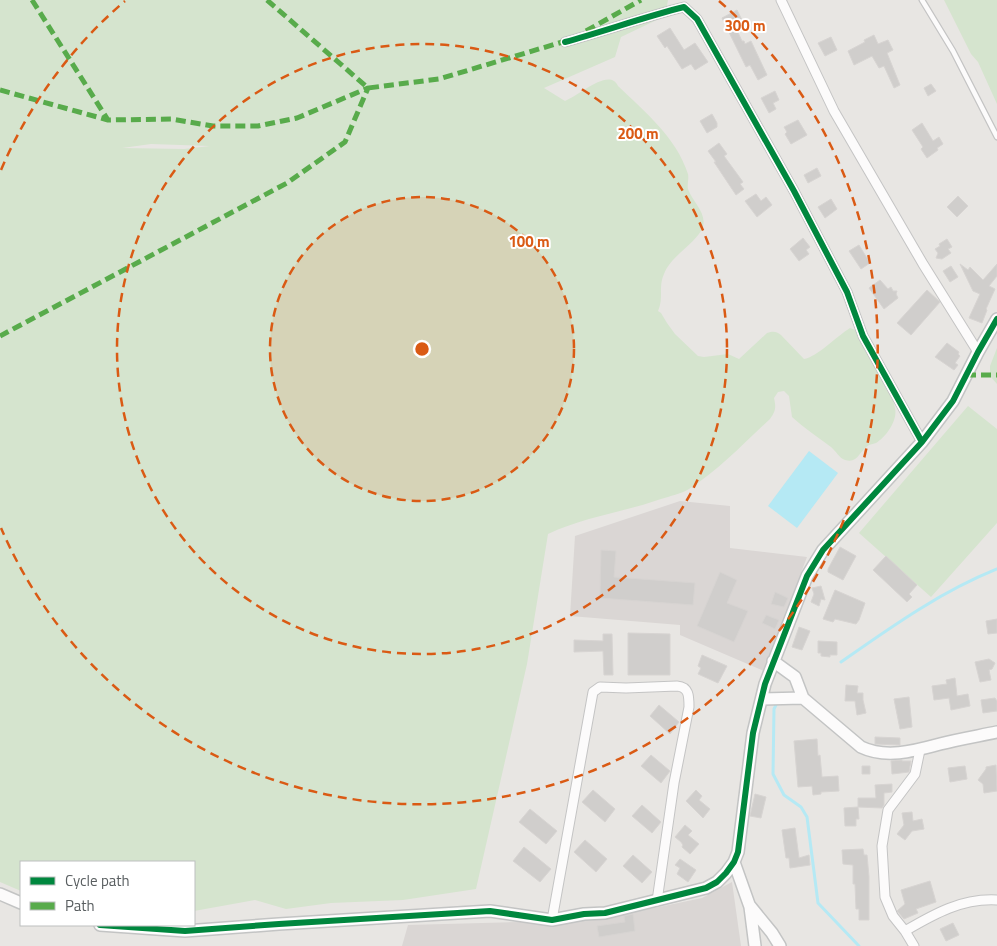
<svg xmlns="http://www.w3.org/2000/svg" width="997" height="946" font-family="'Titillium Web',sans-serif">
<rect width="100%" height="100%" fill="#e8e6e3"/>
<path fill="#dad6d4" d="M680,501L730,506V548L807,557L764,671L680,635V625L570,616L575,536Z
M732,882L741,946H402L408,925L597,920L702,898Z"/>
<path fill="#d5e4ce" fill-rule="evenodd" d="M0,0H668L665,16L621,37L615,57L544,88L565,101C579,96 609,67 618,86C645,112 676,137 688,174C689,179 687,185 688,189C693,203 710,215 701,231C691,247 671,256 664,274C658,287 664,298 658,311L661,313L667,323L675,334L698,356L704,357L728,354L739,359L767,333C773,331 776,331 781,335L804,359C817,357 837,336 850,328L860,332C871,355 890,383 895,408C898,420 886,437 876,443C874,444 871,444 869,445C859,451 858,464 845,460C839,458 836,451 831,447C818,437 804,428 792,417L789,396L784,391L778,392L774,398C776,407 776,411 770,419C744,443 719,470 689,489C681,494 670,496 661,499C624,512 584,517 548,534L527,664L476,889L403,900L331,903L286,909L255,900L194,911V862H21V891L0,882V340L3,335L0,336ZM151,144L209,146H210L184,149L122,148Z
M944,0H997V104L978,62L971,54Z
M997,348V384L990,376V366Z
M968,406L997,429V523L931,597L859,533Z"/>
<path fill="#b5e9f4" d="M809,451L838,473L797,528L768,506Z"/>
<g fill="none" stroke-linecap="round" stroke-linejoin="round">
<path stroke="#b5e9f4" stroke-width="3" d="M841,662C891,627 940,592 997,569
M777,703L774,709L773,774L784,795L801,807L807,817L818,903L859,946"/>
</g>
<path fill="#d0cecc" stroke="#d7d4d2" d="M737,10L742,20L734,24L742,41H744L745,44L751,41L767,75L758,80L750,65L746,67L722,18Z
M670,28L684,50L695,43L708,62L695,70L691,64L682,69L667,46L665,48L657,36Z
M874,35L878,44L888,40L893,50L887,53L900,85L894,88L884,66L879,68L872,56L854,65L848,51L865,42L864,40Z
M831,37L837,50L825,56L818,43Z
M931,84L936,91L928,96L924,88Z
M775,91L779,100L773,103L776,109L769,113L761,98Z
M712,114L717,123V127L707,133L700,121Z
M798,120L807,135L791,144L785,134L787,132L784,127Z
M922,123L933,141L939,137L943,144L937,148L938,150L927,158L921,149L923,147L912,130Z
M719,143L727,154L724,156L743,182L740,184L744,189L736,195L714,162H716L708,151Z
M817,168L821,176L808,183L804,175Z
M756,194L761,201L766,197L772,205L757,217L745,201Z
M958,196L968,206L957,217L947,207Z
M831,199L837,209L825,218L818,207Z
M803,238L810,247L806,250L809,254L799,261L790,249Z
M947,239L952,247L948,249L951,253L942,259L936,258L938,253L935,249L940,246L939,244Z
M859,245L870,263L861,269L849,251Z
M960,264L968,270L970,267L983,280L997,264V276L989,286L995,289L986,309L987,310L982,323L969,318L980,294L973,291Z
M951,266L958,277L950,282L943,271Z
M880,280L888,289L891,287L893,291H897L896,294L898,298L884,309L869,288Z
M927,290L940,302L911,335L897,323Z
M947,343L959,352L958,354L960,356L955,363L958,365L954,370L935,357Z
M840,547L856,556L843,580L828,572V569Z
M601,550L616,551L614,577L695,583L693,605L600,598Z
M886,556L917,585L909,594L912,597L907,602L873,570Z
M720,572L737,580L727,603L748,611L734,642L697,626Z
M821,586L825,600L821,599L819,606L811,602L814,594L812,588Z
M835,590L865,603L859,620L856,624L835,619L833,622L823,619Z
M775,592L788,598L784,607L771,604Z
M766,615L779,620L775,629L762,623Z
M997,619V633L988,634L986,621Z
M799,627L810,631L802,650L792,647Z
M628,633L670,634V675H628Z
M603,634H612L613,675H604L603,651L574,652V640L603,641Z
M818,641L837,642V655H830V657L821,656V653H818Z
M702,655L727,666L718,683L698,674L701,668L698,666Z
M989,659L995,663L992,669L989,670L991,680L980,682L975,662Z
M955,678L957,696L968,694L970,706L951,710L949,698L934,700L932,686L947,684L946,680Z
M846,685L858,686L857,693H863V700L866,713L857,715L855,701H845Z
M909,697L912,727L900,729L894,699Z
M995,698L997,701V711L983,713L981,700Z
M659,705L679,722L670,734L650,716Z
M875,737L900,738V745L875,744Z
M817,739L818,756L820,755L822,777L838,776L839,791L821,792V794L813,795L812,786L798,787L794,741Z
M651,755L670,771L661,783L641,766Z
M902,760V761H911L909,772L892,774L891,761Z
M996,765L997,791L984,793L983,784L978,780L986,769V767Z
M862,766H870V774H862Z
M965,766L967,779L950,782L948,768Z
M892,784V792L884,793V805L882,808L858,807L859,819H856V826H845L844,808L858,807V798H876L875,785Z
M593,790L615,809L605,822L582,802Z
M696,790L702,796L699,800L710,809L703,818L686,801Z
M755,794L766,797L761,818L750,816Z
M642,805L661,822L652,833L632,816Z
M530,809L557,831L546,844L519,822Z
M912,812L913,821L922,819L924,829L912,831L905,840L897,834L904,825L902,813Z
M685,825L692,831L688,835L699,844L690,854L682,847L683,845L681,842L675,837Z
M795,828L799,858L809,855L810,865L790,868L789,858H786L782,830Z
M585,840L607,859L596,872L574,852Z
M524,847L551,869L540,882L513,861Z
M863,849L864,855H867L869,877V920H859V909H856L855,884H853V865L843,864L842,850Z
M633,855L652,872L642,883L623,866Z
M680,859L696,870L688,882L677,874L680,868L675,865Z
M930,881L936,902L916,909L918,913L904,919L897,911L905,904L901,890Z
M633,914L635,931L599,937L597,926L625,922L624,916Z
M953,923L959,935L946,941L940,929Z"/>
<g fill="none" stroke-linecap="round" stroke-linejoin="round">
<g stroke="#c4c4c4" stroke-width="7">
<path id="lane" d="M922,0L953,51L997,137"/>
</g>
<g stroke="#c4c4c4" stroke-width="11">
<path id="street" d="M781,0L834,111L923,264L978,352
M565,42C605,31 644,17 684,7L697,19L794,191L847,292L863,336L922,442
M552,920L593,692L600,687L626,688L677,686C689,687 689,696 689,707L674,783L657,901
M905,931C934,914 962,898 997,900
M914,946L905,931L893,916L885,897L882,846L888,810L915,774L920,750"/>
</g>
<g stroke="#c3c4c4" stroke-width="14">
<path id="secondary" d="M773,661L795,677L803,698
M762,699L803,698L861,747C886,759 914,751 940,744C959,739 978,736 997,732
M734,862L750,907L755,946
M0,894L21,903
M750,906L772,933L780,946
M100,925L185,931L279,924L490,911L552,920L584,914L605,913L706,888L717,882L726,873L734,862L738,852L753,733L765,684L807,576L823,550L922,442L953,401L978,352L997,319"/>
</g>
<use href="#lane" stroke="#fcfbfb" stroke-width="4.5"/>
<use href="#street" stroke="#fcfbfb" stroke-width="9"/>
<use href="#secondary" stroke="#fcfbfb" stroke-width="11"/>
<path stroke="#58ab4b" stroke-width="5" stroke-dasharray="10 5" stroke-linecap="butt" d="M32,0L108,120
M267,0L368,88L439,79L569,40
M586,31L641,0
M0,90L108,120L171,119L213,126H258L297,118L368,88L345,142L287,183L0,336
M966,375H997"/>
<g stroke="#fff" stroke-width="9">
<path id="cycleway" d="M565,42C605,31 644,17 684,7L697,19L794,191L847,292L863,336L922,442
M100,925L185,931L279,924L490,911L552,920L584,914L605,913L706,888L717,882L726,873L734,862L738,852L753,733L765,684L807,576L823,550L922,442L953,401L978,352L997,319"/>
</g>
<use href="#cycleway" stroke="#00873e" stroke-width="6"/>
</g>
<circle cx="422" cy="349" r="152" fill="#da5a14" fill-opacity=".12"/>
<g fill="none" stroke="#da5a14" stroke-width="2.5" stroke-dasharray="9 6">
<circle cx="422" cy="349" r="152"/>
<circle cx="422" cy="349" r="305"/>
<path d="M1 170A457 457 0 0 1 125 1M719 1A457 457 0 1 1 1 528"/>
</g>
<circle cx="422" cy="349" r="8" fill="#da5a14" stroke="#fff" stroke-width="2.5"/>
<g font-size="15" text-anchor="middle" font-weight="bold" fill="#da5a14" stroke="#fff" stroke-width="4" stroke-linejoin="round" paint-order="stroke">
<text x="745" y="31">300 m</text>
<text x="638" y="139">200 m</text>
<text x="529" y="247">100 m</text>
</g>
<rect x="20" y="861" width="175" height="65" fill="#ffffff" stroke="#bdbfbf"/>
<rect x="30" y="877" width="25" height="8" fill="#00873e" stroke="#bdbfbf"/>
<text x="65" y="886" font-size="15" fill="#595e60">Cycle path</text>
<rect x="30" y="902" width="25" height="8" fill="#58ab4b" stroke="#bdbfbf"/>
<text x="65" y="911" font-size="15" fill="#595e60">Path</text>
</svg>
